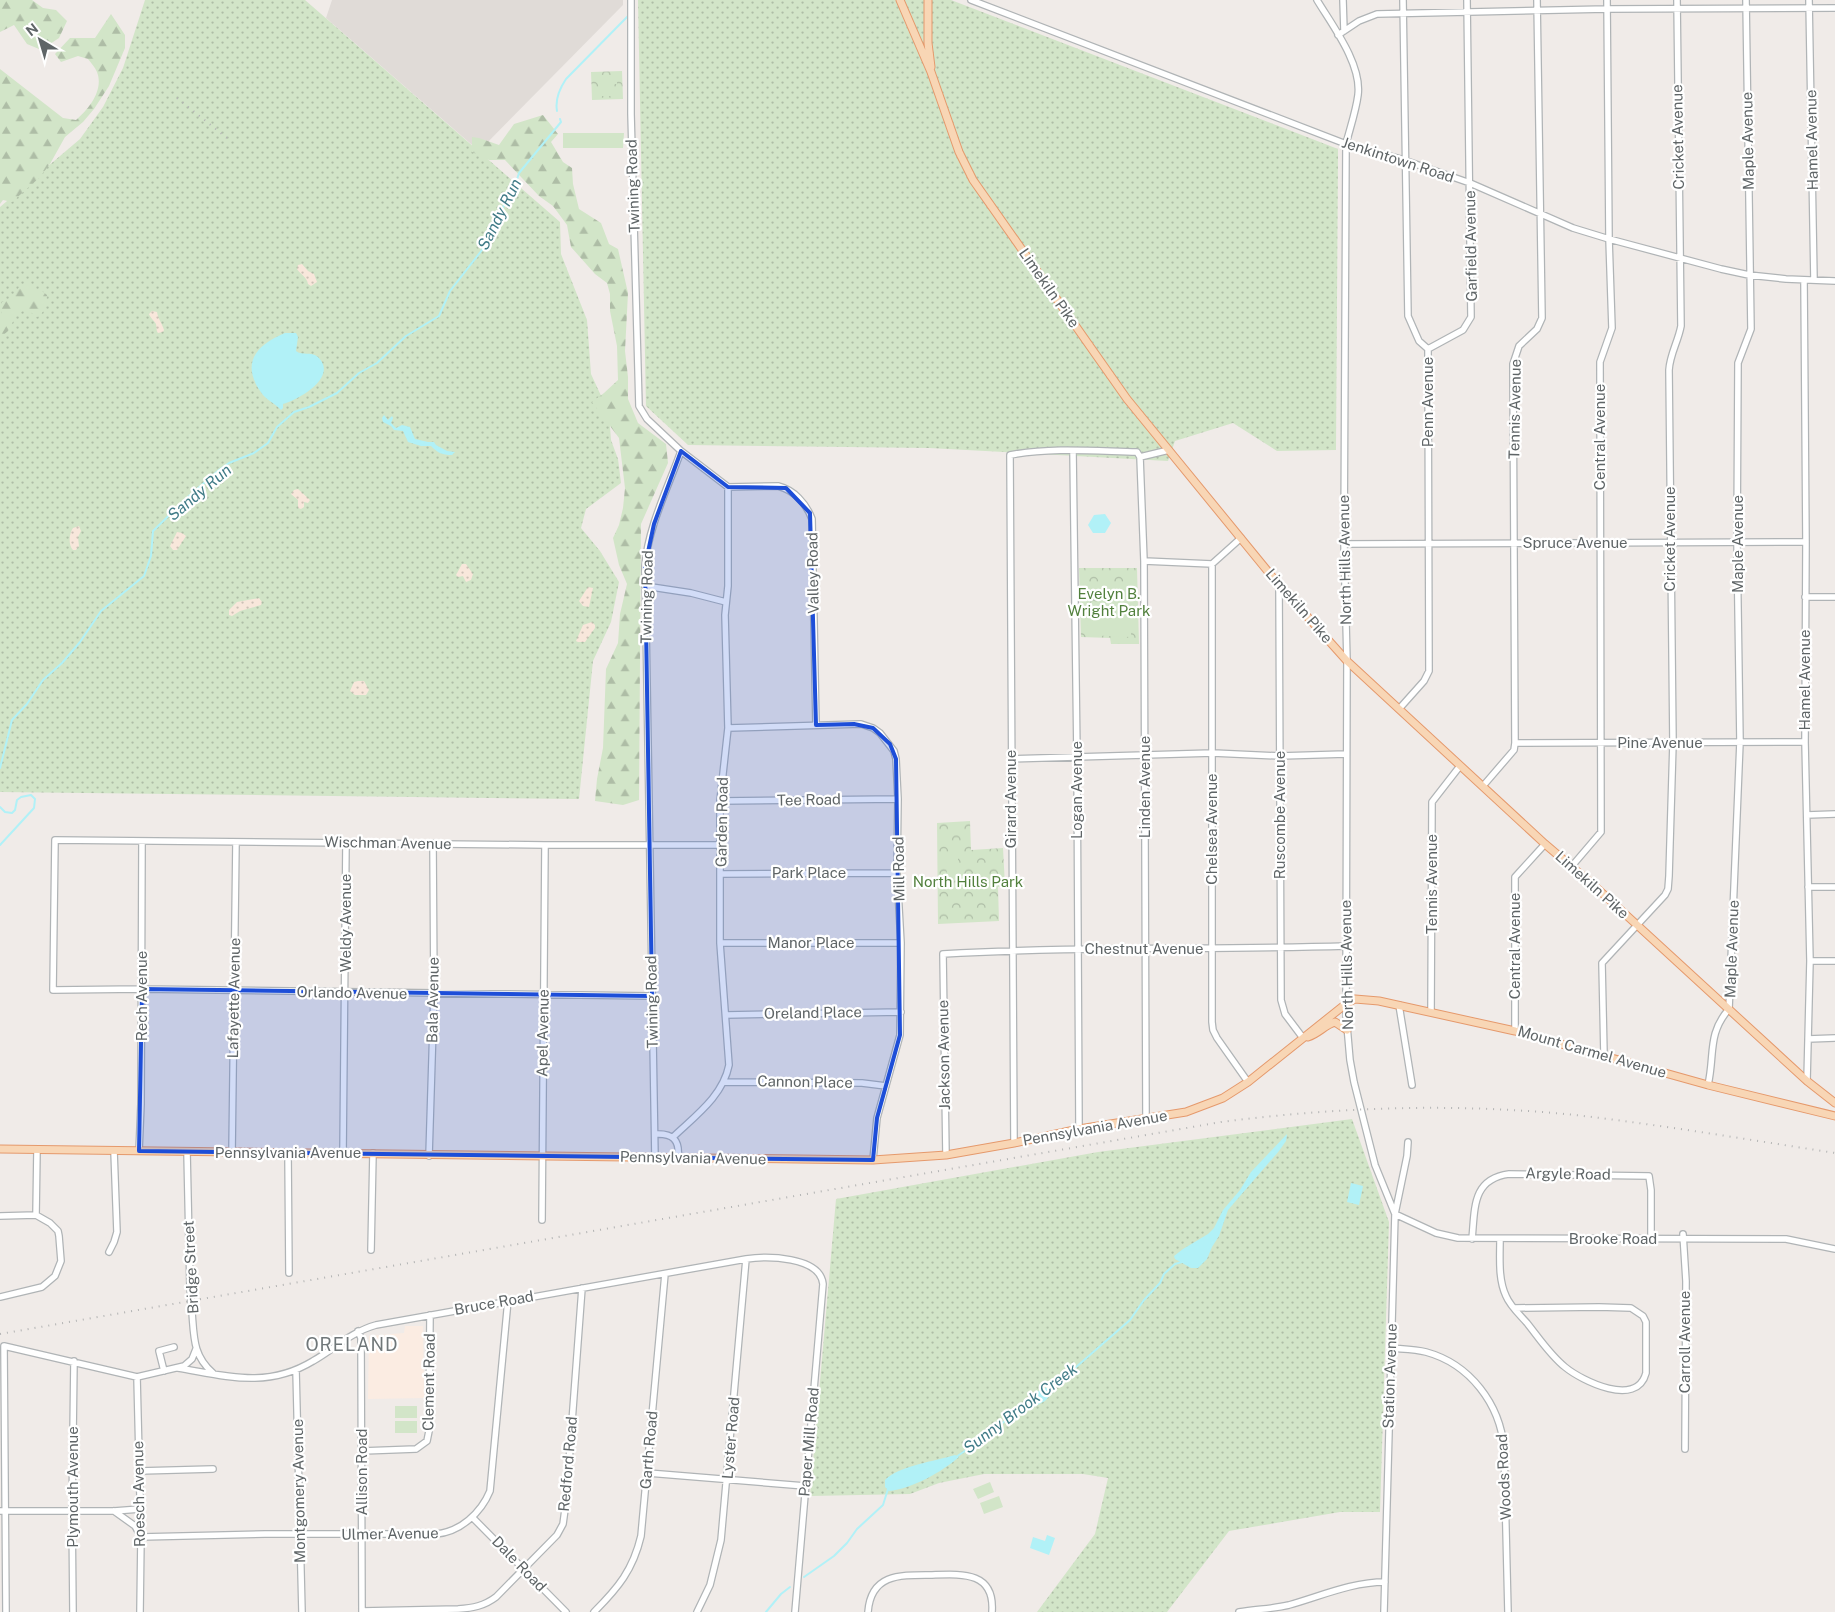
<svg xmlns="http://www.w3.org/2000/svg" width="1835" height="1612" font-family="'Public Sans',sans-serif">
<defs>
<pattern id="grass-dots" width="8" height="8" patternUnits="userSpaceOnUse" patternTransform="scale(1.25)"><rect width="8" height="8" fill="#d2e5c8"/><path d="M2 2h.1M6 6h.1" fill="none" stroke="#aebda6" stroke-width="1.8" stroke-linecap="round"/></pattern>
<pattern id="forest-firs" width="22" height="20" patternUnits="userSpaceOnUse" patternTransform="scale(1.25)"><rect width="22" height="20" fill="#d2e5c8"/><path d="M5 1l3.5 6h-7zM16 11l3.5 6h-7z" fill="#aebda6"/></pattern>
<pattern id="sand-dots" width="8" height="8" patternUnits="userSpaceOnUse" patternTransform="scale(1.25)"><rect width="8" height="8" fill="#f8e7db"/><path d="M2 2h.1M6 6h.1" fill="none" stroke="#ccbfb5" stroke-width="1.8" stroke-linecap="round"/></pattern>
<pattern id="park-crowns" width="20" height="18" patternUnits="userSpaceOnUse" patternTransform="scale(1.25)"><rect width="20" height="18" fill="#d2e5c8"/><path d="M2 6a3 3 0 1 1 6 0M12 15a3 3 0 1 1 6 0" fill="none" stroke="#aebda6"/></pattern>
</defs>
<rect width="100%" height="100%" fill="#f0ebe8"/>
<path fill="#fbece2" d="M405,1326H423L424,1398L368,1399L369,1336L404,1333Z"/>
<path fill="#e0dbd7" d="M332,0H623V5L479,151L326,18Z"/>
<path fill="url(#grass-dots)" d="M145,0H305L560,222L561,254L587,320L591,374L609,413L611,440L618,459L621,483L586,509L581,528L600,551L619,582L611,622L593,661L579,799L0,792V207L80,139L103,107L123,68Z
M638,0H951L1338,149L1336,450L1277,451L1233,423L1175,441L1168,461L929,448L688,445L646,406Z
M1352,1119L1389,1222L1380,1512H1340L1229,1531L1167,1612H1037L1095,1534L1108,1478L1083,1474H984L939,1483L910,1494L810,1496L836,1199L1098,1152Z"/>
<path fill="url(#forest-firs)" d="M0,0H32L43,8L56,10L67,21L59,38L44,48L39,49L27,44L14,25L0,32Z
M111,14L125,35V48L109,86L94,109L83,122L65,137L50,164L39,178L12,202L3,200L0,204V69L63,118L76,120C89,109 104,90 97,72C95,67 91,63 88,59L78,56L61,62L55,54L70,38H95Z
M543,115L558,134L551,142L563,162L572,168L573,184L579,209L601,223L609,244L618,249L628,293L625,351L628,377V399L638,423L666,444L668,463L641,524L639,800L623,805L595,801L597,779L603,748L606,669L618,643L620,614L627,584L619,565L613,538L619,525L623,508L625,488L619,438L592,402L604,393L618,380L617,346L610,311V294L607,283L595,274L571,247L567,225L553,206L539,196L505,160H489L472,152V137L479,138L499,145L514,124Z
M30,285L33,289L42,291L47,295C46,304 45,313 37,317L26,309L17,314L8,331L0,338L2,302C11,300 15,293 20,286Z"/>
<path fill="url(#sand-dots)" d="M302,264L308,271L314,274L317,282L311,286L308,284C307,277 300,274 297,269L298,265Z
M152,311L157,312C158,319 162,323 164,330L163,332L158,333C156,330 157,328 156,324C154,320 151,319 149,314Z
M298,489L310,500L308,503L304,502V507L301,509L298,508V500L291,494L294,490Z
M79,526L81,531L78,537L79,546L76,550H73C68,545 69,534 73,528Z
M177,532L182,533L186,536L177,550H173L170,546Z
M462,564H466L473,574L471,580L466,582L463,576L458,577L456,575Z
M588,587L593,588L589,607L583,606L579,601Z
M259,598L262,602L261,605L240,611L232,616L229,615V610L237,602Z
M592,622L595,625V628L585,642H578L576,641L583,625Z
M358,681H364L369,690L366,695H355L350,691L354,682Z"/>
<path fill="url(#park-crowns)" d="M622,71L623,99L592,100L591,72Z
M563,133H624L623,148H563Z
M1079,568H1137L1139,644H1111L1110,638L1081,637Z
M970,821L971,850L1003,848L1005,886L998,887L999,921L938,924L937,823Z"/>
<path fill="#d2e5c8" d="M597,75H617V84H598Z
M598,87H617V96H598Z
M599,135H619V144H599Z
M568,136H587L586,145H567Z
M1131,588V637L1086,635L1092,605L1110,590Z
M958,855V876H947L946,856Z
M395,1406H417V1418H395Z
M395,1421H417V1433H395Z
M990,1482L994,1492L978,1499L973,1489Z
M999,1496L1003,1507L984,1514L980,1503Z"/>
<path fill="#b1f1f7" d="M285,333H296L298,337L296,351C302,356 311,351 318,357C339,377 298,400 283,404V408L281,410C276,404 268,401 263,395C240,365 254,346 285,333Z
M384,415L388,420L392,416L393,418L391,423L396,428L402,425L410,427L415,439L428,442H434L436,445L447,451L455,452L452,455C442,455 438,453 431,446H421L408,442L403,431L394,430L391,426L383,422L382,418Z
M1105,514L1111,523L1105,533H1093L1088,525L1094,515Z
M1287,1134L1286,1141L1279,1151L1228,1210L1219,1236L1212,1247L1207,1259L1198,1268H1191L1175,1259L1174,1256L1183,1249L1208,1234L1214,1228L1223,1210L1240,1190L1251,1172Z
M1351,1183L1363,1186L1359,1205L1347,1202Z
M1053,1386L1056,1389L1045,1401L1028,1410L1022,1408L1021,1406C1028,1396 1041,1388 1053,1386Z
M955,1455L959,1457C942,1472 911,1489 889,1491L885,1487V1480C898,1466 936,1461 955,1455Z
M1047,1535L1055,1538L1049,1555L1030,1548L1033,1537L1045,1541Z"/>
<g fill="none" stroke-linecap="round" stroke-linejoin="round">
<path stroke="#b1f1f7" stroke-width="2" d="M557,111C555,100 560,88 566,79L628,16
M0,768L12,720L27,704L43,680L62,663L80,642L101,611L144,576L151,556L153,531L189,496L219,470L229,463L254,453L268,443L277,427L294,412L309,407L337,393L359,373L377,363L406,336L439,316L450,291L482,250L490,230L515,186L519,173L561,122L560,119
M0,807L5,812L12,813L15,810L17,800L21,797L31,795L35,799L34,808L0,845
M1052,1388L1130,1320L1144,1300L1160,1283L1164,1274L1175,1264L1182,1262
M956,1457L984,1438L1022,1407
M804,1577L834,1556L847,1543L857,1529L883,1505L888,1489
M766,1612L781,1594L790,1587"/>
<g stroke="#b0b4b6" stroke-width="8">
<path id="minor" d="M631,0V114L639,406L647,419L681,451C668,488 648,527 645,566L655,1158
M971,0L1346,144L1401,159L1470,183L1573,228L1609,239L1721,269L1749,275L1786,279L1835,281
M1317,0C1332,25 1362,64 1358,95C1356,111 1350,128 1346,144L1344,544L1347,661L1346,1014L1350,1060L1354,1082L1375,1165L1395,1214
M1343,0L1344,31
M1809,0L1814,280
M1338,35L1359,21L1377,14L1607,9L1835,8
M1804,280L1806,542L1805,742L1810,961L1807,1081
M1428,349L1463,330L1471,317L1467,0
M681,451L728,487L778,486C794,490 806,503 812,519L816,725
M1073,451L1077,756L1079,1129
M1140,457L1144,561L1146,1117
M1344,544L1806,542
M1144,561L1212,564L1241,538
M1212,564V1022L1213,1030L1217,1038L1248,1082
M1279,585L1281,1000L1285,1014L1303,1038
M645,586L691,593L726,602
M1805,597H1835
M1399,709L1424,681L1429,671L1428,349L1419,341L1408,316L1403,0
M728,728L861,724L873,728L880,733L894,751L896,759L898,799L897,873L901,943L900,1035L877,1118L873,1160
M1515,743L1805,742
M1011,759L1213,753L1280,756L1346,754
M1483,786L1514,750L1515,743L1513,364L1519,346L1537,329L1542,318L1537,0
M720,801L898,799
M1807,815L1835,814
M1572,866L1601,832L1600,362L1612,328L1609,239L1607,0
M721,874L897,873
M1808,887H1835
M720,943H901
M1810,961H1835
M652,996L142,989L53,990L55,840L545,845H721
M1399,1005L1412,1085
M1431,1012L1432,802L1460,766
M726,1015L901,1012
M1515,1031V877L1545,844
M1808,1039L1835,1038
M1604,1055L1602,963L1665,895L1668,889L1669,876L1673,743L1669,370C1670,354 1678,342 1681,326L1677,0
M724,1082L862,1083L886,1086
M1708,1085C1715,1055 1707,1034 1729,1009L1740,742L1737,541L1738,363L1751,329L1746,0
M655,1134C673,1133 680,1140 678,1158
M673,1137C695,1116 723,1096 729,1065L720,943V801L728,728L725,615L728,586V487
M1014,1143L1010,455C1051,447 1095,451 1137,452L1140,457L1169,450
M139,1151L141,1104L142,841
M187,1152L190,1288
M232,1153L236,842
M288,1153L289,1273
M343,1153L346,843
M946,1155L943,954C1077,946 1212,950 1346,946
M429,1156L434,994L433,843
M1395,1214L1436,1233L1458,1238L1786,1239L1835,1249
M36,1215L37,1150
M0,1216L36,1215L50,1223L58,1231L59,1236L61,1261L55,1276L42,1287L0,1297
M542,1220L545,845
M1683,1234L1686,1281L1685,1449
M1472,1239C1475,1208 1472,1179 1509,1174L1649,1176L1651,1190V1239
M1500,1239C1500,1258 1498,1279 1506,1296C1510,1306 1520,1315 1527,1323C1539,1338 1550,1355 1565,1367C1582,1381 1637,1408 1646,1373V1322L1643,1316L1631,1308L1599,1307L1514,1308
M371,1250L373,1153
M109,1252L114,1242L117,1232L114,1151
M192,1312C194,1337 193,1356 213,1373
M358,1331L361,1338L362,1612
M1391,1348C1402,1349 1415,1349 1426,1352C1470,1364 1500,1404 1504,1448L1508,1612
M178,1368C226,1376 267,1389 313,1361C334,1349 351,1332 376,1325L746,1259C766,1256 820,1256 823,1284L795,1612
M296,1370L302,1612
M164,1371L159,1351L174,1347
M137,1377L141,1537L140,1612
M362,1451L416,1449L427,1441L429,1431L430,1315
M139,1471L213,1469
M648,1473L805,1486
M0,1511H114L140,1509
M114,1511L135,1526L141,1537L265,1534H436C460,1532 481,1513 490,1491L508,1300
M472,1517L566,1612
M362,1611L458,1609C473,1608 484,1606 496,1597L557,1535L563,1524L566,1502L582,1288
M6,1612L4,1346L137,1377L184,1366L192,1359L196,1349
M73,1612L72,1511L74,1361
M594,1612C618,1588 633,1570 641,1536L665,1274
M697,1612L710,1585L721,1540L746,1259
M868,1612C871,1573 901,1575 932,1575C961,1574 995,1571 992,1612
M1239,1612C1255,1609 1273,1609 1289,1605C1321,1596 1352,1582 1385,1582
M1384,1612L1395,1214L1407,1156L1408,1142"/>
</g>
<g stroke="#e5996c" stroke-width="9">
<path id="major" d="M900,0L931,72L959,152L973,180L1127,399L1279,585L1347,661L1545,844L1600,891L1807,1081L1835,1103
M928,0V43L931,67
M1308,1037C1318,1034 1325,1025 1335,1022L1347,1030
M0,1149L873,1160L946,1155L1014,1143L1079,1129L1186,1112L1223,1098L1248,1082L1347,1003L1355,999L1379,1001L1515,1031L1708,1085L1835,1116"/>
</g>
<use href="#minor" stroke="#fff" stroke-width="5.5"/>
<use href="#major" stroke="#f8d6b5" stroke-width="7"/>
<path stroke="#b2b3b3" stroke-width="2" stroke-dasharray="1 6" stroke-linecap="butt" d="M177,98L227,138
M0,1334L1221,1122C1323,1109 1424,1104 1527,1111C1579,1114 1630,1122 1681,1129C1733,1137 1784,1145 1835,1153"/>
<g stroke="#b0b4b6" stroke-width="8" stroke-linecap="butt">
<path id="minor-bridge" d="M190,1288L192,1312"/>
</g>
<use href="#minor-bridge" stroke="#fff" stroke-width="5.5"/>
</g>
<path fill="#1d4ed8" fill-opacity="0.2" stroke="#1d4ed8" stroke-width="4" stroke-linejoin="round" d="M681,451L728,487L786,488L810,513L816,725L854,724L873,728L890,744L896,759L900,1035L877,1118L873,1160L139,1151L142,989L652,996L645,566L654,524Z"/>
<g text-anchor="middle" stroke-width="4.5" stroke-linejoin="round" paint-order="stroke">
<g font-size="15" fill="#5f6567" stroke="#fff">
<text transform="translate(1678 137) rotate(-91)" y="5">Cricket Avenue</text>
<text transform="translate(1812 140) rotate(-91)" y="5">Hamel Avenue</text>
<text transform="translate(1748 141) rotate(-91)" y="5">Maple Avenue</text>
<text transform="translate(1398 160) rotate(18)" y="5">Jenkintown Road</text>
<text transform="translate(633 186) rotate(-92)" y="5">Twining Road</text>
<text transform="translate(1471 246) rotate(-91)" y="5">Garfield Avenue</text>
<text transform="translate(1049 288) rotate(55)" y="5">Limekiln Pike</text>
<text transform="translate(1428 402) rotate(-90)" y="5">Penn Avenue</text>
<text transform="translate(1515 409) rotate(-89)" y="5">Tennis Avenue</text>
<text transform="translate(1600 437) rotate(-90)" y="5">Central Avenue</text>
<text transform="translate(1670 539) rotate(-90)" y="5">Cricket Avenue</text>
<text x="1575" y="548">Spruce Avenue</text>
<text transform="translate(1738 544) rotate(-90)" y="5">Maple Avenue</text>
<text transform="translate(1345 560) rotate(-91)" y="5">North Hills Avenue</text>
<text transform="translate(813 573) rotate(-91)" y="5">Valley Road</text>
<text transform="translate(647 597) rotate(-89)" y="5">Twining Road</text>
<text transform="translate(1299 606) rotate(49)" y="5">Limekiln Pike</text>
<text transform="translate(1805 680) rotate(-90)" y="5">Hamel Avenue</text>
<text x="1660" y="748">Pine Avenue</text>
<text transform="translate(1145 787) rotate(-90)" y="5">Linden Avenue</text>
<text transform="translate(1077 790) rotate(-90)" y="5">Logan Avenue</text>
<text transform="translate(1011 799) rotate(-90)" y="5">Girard Avenue</text>
<text transform="translate(809 800) rotate(-1)" y="5">Tee Road</text>
<text transform="translate(1280 815) rotate(-90)" y="5">Ruscombe Avenue</text>
<text transform="translate(722 822) rotate(-89)" y="5">Garden Road</text>
<text transform="translate(1212 829) rotate(-90)" y="5">Chelsea Avenue</text>
<text transform="translate(388 843) rotate(1)" y="5">Wischman Avenue</text>
<text transform="translate(899 869) rotate(-91)" y="5">Mill Road</text>
<text x="809" y="878">Park Place</text>
<text transform="translate(1432 884) rotate(-90)" y="5">Tennis Avenue</text>
<text transform="translate(1592 885) rotate(42)" y="5">Limekiln Pike</text>
<text transform="translate(346 923) rotate(-90)" y="5">Weldy Avenue</text>
<text x="811" y="948">Manor Place</text>
<text transform="translate(1515 946) rotate(-90)" y="5">Central Avenue</text>
<text x="1144" y="954">Chestnut Avenue</text>
<text transform="translate(1732 949) rotate(-88)" y="5">Maple Avenue</text>
<text transform="translate(1347 965) rotate(-91)" y="5">North Hills Avenue</text>
<text transform="translate(352 993) rotate(1)" y="5">Orlando Avenue</text>
<text transform="translate(142 996) rotate(-90)" y="5">Rech Avenue</text>
<text transform="translate(234 998) rotate(-89)" y="5">Lafayette Avenue</text>
<text transform="translate(433 1000) rotate(-89)" y="5">Bala Avenue</text>
<text transform="translate(652 1002) rotate(-91)" y="5">Twining Road</text>
<text transform="translate(813 1013) rotate(-1)" y="5">Oreland Place</text>
<text transform="translate(543 1033) rotate(-89)" y="5">Apel Avenue</text>
<text transform="translate(1592 1052) rotate(16)" y="5">Mount Carmel Avenue</text>
<text transform="translate(944 1055) rotate(-91)" y="5">Jackson Avenue</text>
<text transform="translate(805 1082) rotate(1)" y="5">Cannon Place</text>
<text transform="translate(1095 1128) rotate(-10)" y="5">Pennsylvania Avenue</text>
<text x="288" y="1158">Pennsylvania Avenue</text>
<text transform="translate(693 1158) rotate(1)" y="5">Pennsylvania Avenue</text>
<text transform="translate(1568 1174) rotate(1)" y="5">Argyle Road</text>
<text x="1613" y="1244">Brooke Road</text>
<text transform="translate(191 1267) rotate(-93)" y="5">Bridge Street</text>
<text transform="translate(494 1303) rotate(-10)" y="5">Bruce Road</text>
<text transform="translate(1685 1342) rotate(-90)" y="5">Carroll Avenue</text>
<text transform="translate(1390 1376) rotate(-88)" y="5">Station Avenue</text>
<text transform="translate(429 1382) rotate(-89)" y="5">Clement Road</text>
<text transform="translate(731 1438) rotate(-85)" y="5">Lyster Road</text>
<text transform="translate(809 1442) rotate(-85)" y="5">Paper Mill Road</text>
<text transform="translate(649 1450) rotate(-85)" y="5">Garth Road</text>
<text transform="translate(568 1464) rotate(-85)" y="5">Redford Road</text>
<text transform="translate(362 1472) rotate(-90)" y="5">Allison Road</text>
<text transform="translate(1504 1477) rotate(-93)" y="5">Woods Road</text>
<text transform="translate(73 1487) rotate(-90)" y="5">Plymouth Avenue</text>
<text transform="translate(299 1491) rotate(-91)" y="5">Montgomery Avenue</text>
<text transform="translate(139 1494) rotate(-91)" y="5">Roesch Avenue</text>
<text transform="translate(390 1534) rotate(-1)" y="5">Ulmer Avenue</text>
<text transform="translate(519 1564) rotate(46)" y="5">Dale Road</text>
</g>
<g font-size="15" fill="#52803d" stroke="#fff">
<text x="1109" y="599">Evelyn B.<tspan x="1109" dy="17">Wright Park</tspan></text>
<text x="968" y="887">North Hills Park</text>
</g>
<g font-size="16" font-style="italic" fill="#407b87" stroke="#fff">
<text transform="translate(499 214) rotate(-63)" y="6">Sandy Run</text>
<text transform="translate(199 492) rotate(-40)" y="6">Sandy Run</text>
<text transform="translate(1020 1408) rotate(-37)" y="6">Sunny Brook Creek</text>
</g>
<g font-size="18" letter-spacing="1" fill="#707779" stroke="#fff">
<text x="352" y="1351">ORELAND</text>
</g>
</g>
<g transform="translate(40 40) rotate(322)" stroke="#ffffff" stroke-width="4" paint-order="stroke">
<path d="M0-4L9 19L0 12L-9 19Z" fill="#5f6567"/>
<text y="-8" font-size="14" font-weight="bold" text-anchor="middle" fill="#5f6567">N</text>
</g>
</svg>
